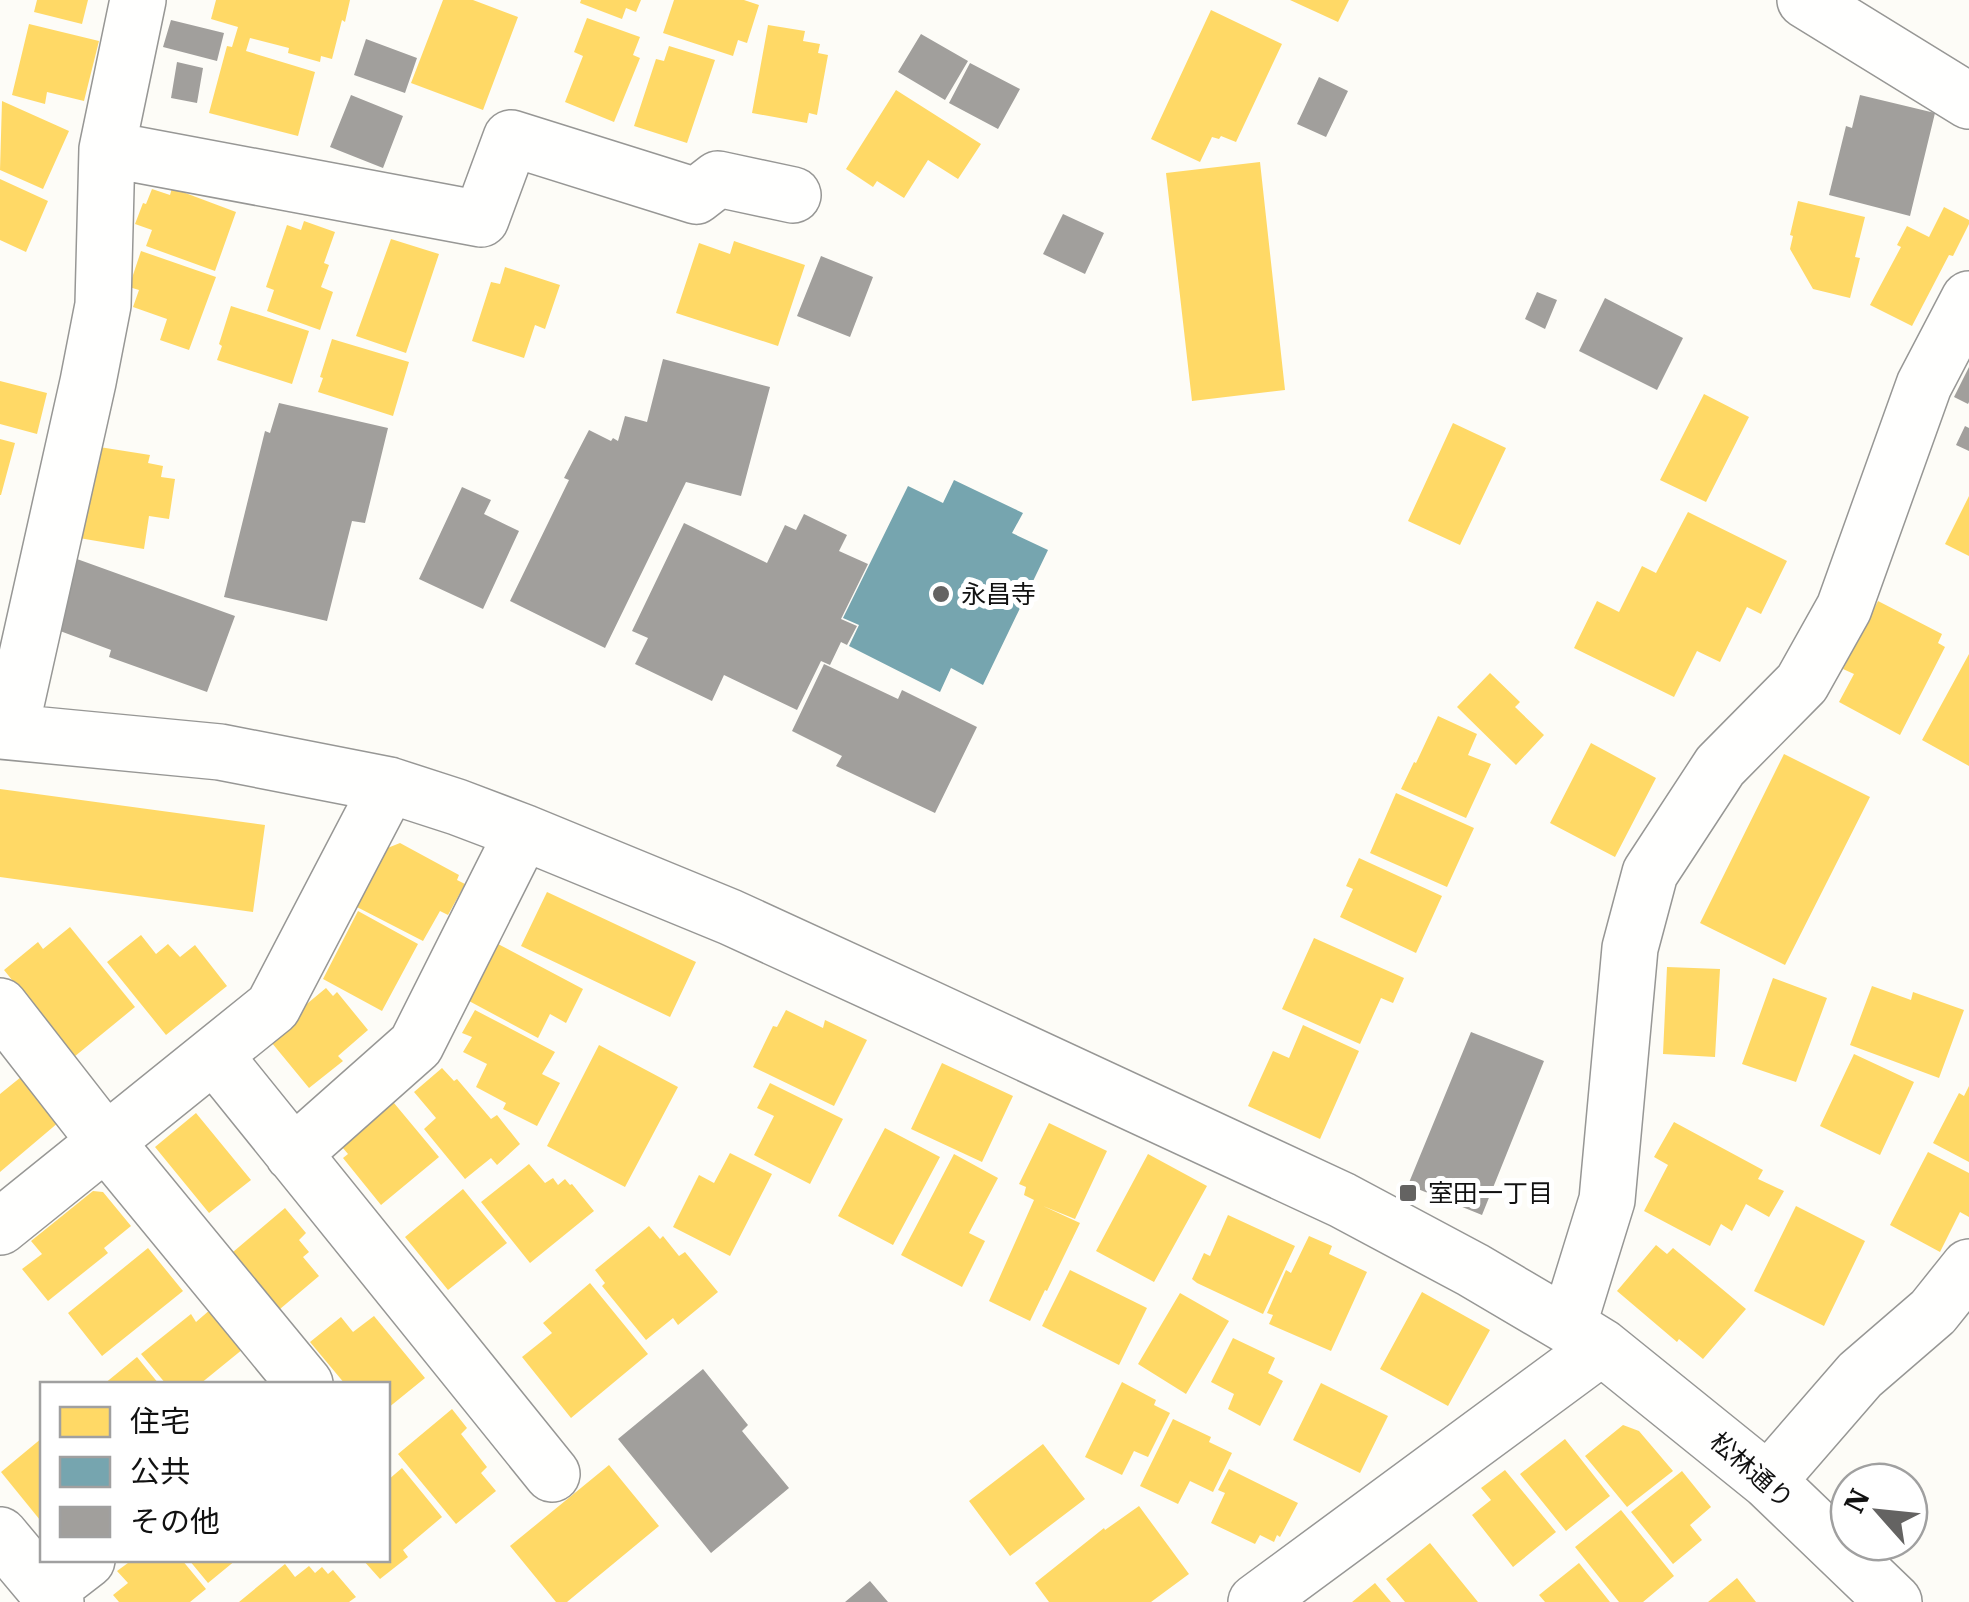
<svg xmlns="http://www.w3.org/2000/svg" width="1969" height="1602" font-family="'IBM Plex Serif','Noto Sans JP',serif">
<rect width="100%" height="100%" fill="#fdfcf7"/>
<path fill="#ffd966" d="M37,0H88L82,24L34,12Z
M216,0H350L345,22L342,20L332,59L321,56L320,62L288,53L289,48L250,38L246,51L315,72L298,136L209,113L227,46L232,47L238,27L211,19Z
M443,0H473L518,17L483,110L411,83Z
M581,0H641L636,12L626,8L622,19L580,3Z
M674,0H744L759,5L747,43L738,40L733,56L663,33Z
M1290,0H1349L1338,22Z
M1211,10L1282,44L1236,142L1221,136L1219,139L1212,137L1200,162L1151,139Z
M587,18L640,37L633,55L640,58L614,122L565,102L583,56L574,52Z
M29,24L99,41L84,101L47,92L45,104L12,95Z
M768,25L805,31L803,41L820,44L818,53L828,55L817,115L809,113L807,123L752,113Z
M669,46L715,60L687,143L634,126L656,59L664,61Z
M896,90L981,144L958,179L928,160L904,198L877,181L873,187L846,169Z
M2,101L69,131L43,189L0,170Z
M1260,162L1285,390L1192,401L1166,173Z
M0,179L48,201L26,252L0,240Z
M172,188L236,212L215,271L146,246L152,230L135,224L143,203L146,204L152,189L170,195Z
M1798,201L1865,217L1855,257L1860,258L1850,298L1813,289L1790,249L1793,236L1790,235Z
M1944,207L1969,220V224L1953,256L1949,255L1912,326L1870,305L1901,247L1897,245L1907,226L1929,237Z
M304,221L335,232L324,263L329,265L321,287L333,292L320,330L267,311L274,290L266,287L287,225L301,230Z
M391,239L439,254L406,353L356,336Z
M734,241L805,265L778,346L676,313L699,243L730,254Z
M141,251L216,277L189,350L160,340L167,319L133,307L139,290L129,287Z
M505,267L560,285L545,329L535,325L524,358L472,341L491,282L500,284Z
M231,306L309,331L292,384L217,360L222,346L219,344Z
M332,339L409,362L393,416L318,392L323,378L320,377Z
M0,381L47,393L37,434L0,424Z
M1704,394L1749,417L1706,502L1660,480Z
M1453,423L1506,448L1460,545L1408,521Z
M0,439L15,443L1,495H0Z
M93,446L150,455L148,463L163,466L161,477L175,479L169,519L149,516L144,549L79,538Z
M1969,496V556L1945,544Z
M1688,512L1787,561L1761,614L1747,607L1720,662L1697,651L1674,697L1574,648L1597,601L1619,612L1642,566L1656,573Z
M1878,601L1942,634L1938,643L1945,647L1900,735L1839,702L1854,674L1843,669Z
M1969,654V766L1922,740Z
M1490,673L1520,702L1515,707L1544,735L1516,765L1457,707Z
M1438,716L1477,734L1468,755L1491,764L1466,818L1401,789L1414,762L1416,763Z
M1591,743L1656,778L1615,857L1550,823Z
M1784,754L1870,797L1785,965L1700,923Z
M0,789L265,825L253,912L0,877Z
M1396,793L1474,828L1447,887L1370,853Z
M400,843L459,875L457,880L465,884L448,915L440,911L423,941L353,905L385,849Z
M1359,858L1442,896L1416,953L1340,917L1353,889L1346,886Z
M547,892L696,962L670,1017L521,946Z
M358,911L418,944L382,1011L323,979Z
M70,927L135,1007L74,1057L4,970L38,942L43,949Z
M141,935L156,954L168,944L180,957L195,945L227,986L166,1035L107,962Z
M1314,938L1404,978L1393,1003L1381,998L1360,1044L1282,1009Z
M498,944L583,989L566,1023L550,1014L538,1038L469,1001Z
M1667,967L1720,969L1715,1057L1663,1054Z
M1773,978L1827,998L1796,1082L1742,1064Z
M1872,986L1911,1000L1913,992L1964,1010L1939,1078L1850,1045Z
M326,988L333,996L337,992L368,1030L338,1056L343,1061L309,1088L267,1037Z
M475,1010L555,1052L542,1074L560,1083L537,1126L503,1109L506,1103L476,1087L487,1064L463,1052L472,1037L462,1033Z
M786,1010L823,1028L825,1020L867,1040L834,1106L753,1067L773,1026L777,1027Z
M1303,1025L1359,1051L1320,1139L1248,1106L1273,1051L1289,1058Z
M599,1045L678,1087L625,1187L547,1146Z
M1854,1054L1914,1082L1880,1155L1820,1126Z
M942,1063L1013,1096L982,1162L911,1129Z
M442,1068L454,1081L457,1079L491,1119L497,1115L520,1144L497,1165L491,1158L465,1179L424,1129L436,1118L414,1092Z
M21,1077L59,1122L0,1172V1094Z
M770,1083L843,1119L810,1184L754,1155L774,1116L757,1108Z
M1969,1086V1162L1933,1143L1959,1093L1964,1096Z
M385,1102L394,1103L439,1157L381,1205L343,1158L348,1154L337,1141Z
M196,1113L251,1180L209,1213L155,1147Z
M1674,1122L1763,1170L1758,1179L1784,1191L1769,1217L1746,1204L1732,1231L1721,1224L1710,1246L1644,1211L1668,1165L1654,1157Z
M1049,1123L1107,1151L1075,1219L1043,1206L1080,1223L1047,1291L1045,1290L1030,1321L989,1301L1034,1200L1024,1195L1026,1187L1019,1184Z
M885,1128L940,1157L893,1245L838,1216Z
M1928,1152L1969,1173V1217L1960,1212L1940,1252L1890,1225Z
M730,1153L772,1174L730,1256L673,1227L699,1175L714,1183Z
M954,1154L998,1178L969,1233L985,1241L962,1287L901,1255Z
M1148,1154L1207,1186L1154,1282L1096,1251Z
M529,1164L545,1183L553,1178L558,1185L565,1179L570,1185L572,1184L594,1211L530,1263L481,1202Z
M463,1189L507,1243L448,1290L405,1237Z
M93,1191L103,1192L131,1226L104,1248L108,1253L48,1301L22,1269L42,1254L31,1241Z
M1796,1206L1865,1241L1824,1326L1754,1291Z
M285,1208L306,1233L299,1240L309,1252L303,1257L319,1276L280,1309L233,1252Z
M1228,1215L1295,1246L1263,1314L1197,1283L1192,1279L1204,1253L1210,1256Z
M649,1226L660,1239L663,1236L679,1256L685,1252L718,1292L678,1325L673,1318L646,1340L602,1286L605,1283L595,1270Z
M1309,1236L1332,1246L1329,1254L1367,1272L1331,1351L1269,1324L1273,1315L1267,1313L1286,1270L1291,1273Z
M1656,1245L1667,1254L1673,1248L1746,1309L1703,1359L1679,1339L1677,1342L1617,1291Z
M148,1248L183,1291L102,1356L68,1313Z
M1070,1270L1147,1308L1119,1365L1042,1326Z
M590,1283L648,1354L571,1418L522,1357L552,1333L543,1323Z
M1422,1292L1490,1330L1448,1406L1380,1369Z
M1180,1293L1229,1321L1186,1394L1138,1364Z
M211,1309L243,1349L200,1384H166L141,1354L191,1314L196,1322Z
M374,1316L425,1378L388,1408V1384H345L310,1342L341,1317L353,1332Z
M1233,1338L1275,1358L1268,1373L1283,1381L1260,1426L1228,1409L1234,1394L1211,1382Z
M137,1357L159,1384H104Z
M1122,1382L1156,1400L1154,1405L1170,1413L1148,1457L1134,1451L1122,1475L1085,1457Z
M1321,1383L1388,1416L1360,1473L1293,1440Z
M452,1409L467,1428L461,1434L487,1467L481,1473L496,1491L456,1524L398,1454Z
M1173,1419L1211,1437L1209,1442L1232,1453L1213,1492L1190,1481L1178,1504L1140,1486Z
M1623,1425L1639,1431L1673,1471L1627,1507L1585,1456Z
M42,1438V1518L40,1520L1,1472Z
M1565,1439L1610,1496L1566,1531L1520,1474Z
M1043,1444L1085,1499L1010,1556L969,1501Z
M609,1465L659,1526L567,1602H556L510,1546Z
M402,1468L442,1517L403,1550L408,1557L380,1579L363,1560H388V1480Z
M1229,1469L1298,1503L1280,1537L1277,1535L1274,1542L1260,1535L1255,1544L1211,1523L1225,1493L1218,1490Z
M1505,1470L1556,1532L1513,1567L1472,1515L1491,1500L1481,1488Z
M1682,1471L1711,1507L1690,1525L1702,1540L1673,1564L1631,1512Z
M1139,1506L1189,1574L1151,1602H1049L1035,1583L1104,1528L1105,1530Z
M1621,1510L1674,1576L1643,1602H1619L1575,1547Z
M1430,1543L1478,1602H1405L1386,1579Z
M132,1560H182L206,1589L190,1602H119L113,1595L128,1583L117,1571Z
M189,1560H236L208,1583Z
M1579,1563L1610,1602H1545L1539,1595Z
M285,1564L295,1577L309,1566L315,1573L322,1567L328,1574L333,1570L356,1597L349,1602H239Z
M1737,1578L1756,1602H1708Z
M1375,1583L1391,1602H1352Z"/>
<path fill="#76a5af" d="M954,480L1023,513L1012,533L1048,550L983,685L951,668L940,692L849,646L859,625L843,618L908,486L943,503Z"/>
<path fill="#a19f9c" d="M171,20L224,33L217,61L163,47Z
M921,34L968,61L945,100L898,72Z
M366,39L417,58L405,93L354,75Z
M177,62L203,68L197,103L171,98Z
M970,63L1020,89L998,129L949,103Z
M1319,77L1348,91L1326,137L1297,124Z
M351,95L403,116L383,168L330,147Z
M1860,95L1935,113L1910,216L1829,195L1846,126L1852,128Z
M1063,214L1104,233L1085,274L1043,254Z
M821,256L873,277L850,337L797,316Z
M1537,292L1557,300L1545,329L1525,319Z
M1605,298L1683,338L1657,390L1579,351Z
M663,359L770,387L741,496L686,482L605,648L510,601L569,480L564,478L589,430L611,441L613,438L618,441L625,416L647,422Z
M1969,367V402L1968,404L1954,397Z
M279,403L388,428L365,523L352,521L327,621L224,597L265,431L270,433Z
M1965,426L1969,428V451L1956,445Z
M462,487L491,500L484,514L519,531L483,609L419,579Z
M804,514L847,535L839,551L868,564L841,619L857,626L847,645L841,642L830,665L821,661L797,710L724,675L712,701L635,664L648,638L632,631L684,523L767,563L785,525L796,530Z
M77,559L235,616L207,692L109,657L111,650L52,628Z
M824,664L898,699L902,690L977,727L935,813L836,766L842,756L792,731Z
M1471,1032L1544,1061L1482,1215L1408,1185Z
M703,1369L748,1425L742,1431L789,1488L711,1553L618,1439Z
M870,1581L888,1602H845Z"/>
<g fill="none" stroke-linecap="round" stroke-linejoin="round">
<g stroke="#979795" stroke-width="58">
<path id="minor" d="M1805,0L1969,101
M107,149L481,219L511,138L696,196L718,179L793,195
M0,731L220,752L389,785L457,807L523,832L730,917L924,1006L1342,1200L1473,1270L1568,1326L1602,1347L1768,1481L1894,1602
M10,731L88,382L103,305L107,149L138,0
M0,1006L106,1142L305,1384
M214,1055L552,1474
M293,1154L416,1045L523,832
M0,1227L273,1007L389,785
M1568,1326L1607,1200L1630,948L1650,873L1720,766L1802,683L1844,608L1924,385L1969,299
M1768,1481L1860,1375L1933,1312L1969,1267
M0,1535L56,1602
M47,1591L87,1560
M1256,1602L1602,1347"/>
</g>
<use href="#minor" stroke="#fffffe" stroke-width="55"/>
</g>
<g fill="#646362" stroke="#fff" stroke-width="4">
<circle cx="941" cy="594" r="10"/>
<rect x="1398" y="1183" width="20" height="20" rx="5"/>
</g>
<g text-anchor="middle" stroke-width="10" stroke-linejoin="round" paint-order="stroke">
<g font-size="25" fill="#111" stroke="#fff" text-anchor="start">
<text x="961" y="603">永昌寺</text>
<text x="1428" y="1202">室田一丁目</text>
</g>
<g font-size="25" fill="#111" stroke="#fff">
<text transform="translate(1752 1470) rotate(41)" y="9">松林通り</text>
</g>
</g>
<rect x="40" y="1382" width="350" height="180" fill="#ffffff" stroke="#a0a0a0" stroke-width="2.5"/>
<rect x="60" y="1407" width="50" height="30" fill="#ffd966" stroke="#a0a0a0" stroke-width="2.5"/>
<text x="130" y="1432" font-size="30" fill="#111111">住宅</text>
<rect x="60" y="1457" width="50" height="30" fill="#76a5af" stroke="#a0a0a0" stroke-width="2.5"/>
<text x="130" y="1482" font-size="30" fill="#111111">公共</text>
<rect x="60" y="1507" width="50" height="30" fill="#a19f9c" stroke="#a0a0a0" stroke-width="2.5"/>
<text x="130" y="1532" font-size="30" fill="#111111">その他</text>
<g transform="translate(1879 1512) rotate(297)"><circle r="48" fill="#ffffff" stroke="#a0a0a0" stroke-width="2.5"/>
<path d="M0-8L18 38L0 25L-18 38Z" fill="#646362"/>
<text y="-15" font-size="28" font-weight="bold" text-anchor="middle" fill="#111111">N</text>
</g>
</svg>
